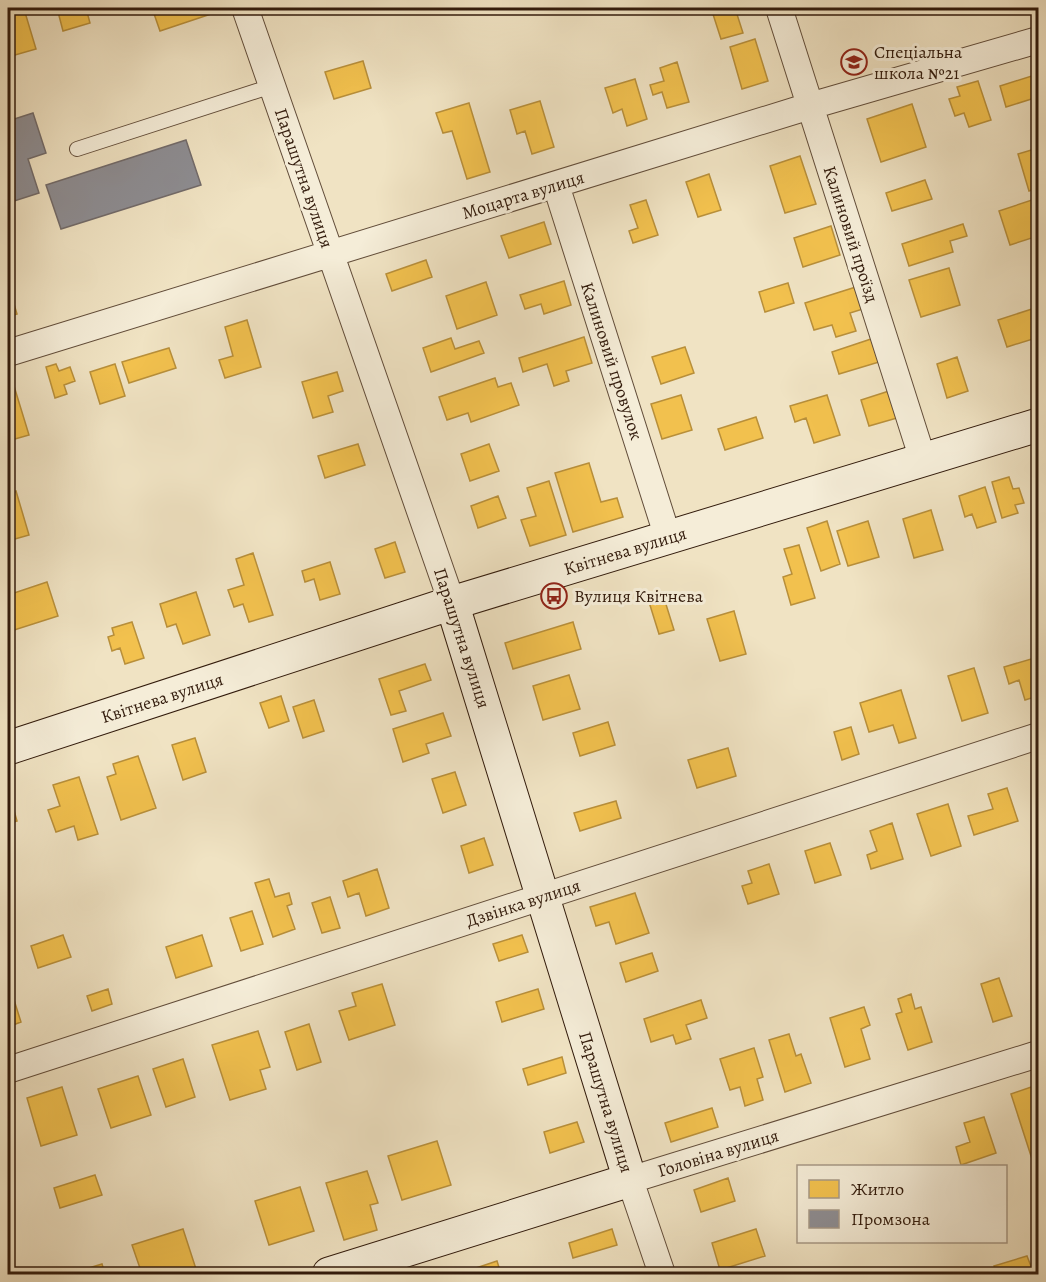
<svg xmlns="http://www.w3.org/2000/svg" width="1046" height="1282" font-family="Alegreya,serif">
<rect width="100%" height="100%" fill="#f0e3c3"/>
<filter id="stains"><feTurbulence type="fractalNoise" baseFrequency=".00333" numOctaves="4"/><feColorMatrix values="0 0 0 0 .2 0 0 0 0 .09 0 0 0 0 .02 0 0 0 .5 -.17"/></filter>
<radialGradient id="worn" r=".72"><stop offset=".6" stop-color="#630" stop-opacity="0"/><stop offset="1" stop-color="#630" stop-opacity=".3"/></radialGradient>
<path fill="#f2c14e" stroke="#b88f3a" stroke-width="1.5" d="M57,8H86L90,23L63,31Z
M152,8H209L211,14L160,31Z
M711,8H735L743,33L721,39Z
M24,9L36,49L8,57V14Z
M755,39L768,81L742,89L730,47Z
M363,61L371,88L334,99L325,72Z
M677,62L689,102L667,108L662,92L653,95L650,85L664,81L660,68Z
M1038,74V97L1006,107L1000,86Z
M635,79L647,119L627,126L622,109L613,113L605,88Z
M978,81L991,120L969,127L964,113L955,116L949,99L960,96L957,87Z
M540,101L554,147L532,154L525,131L517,134L510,110Z
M469,103L490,172L467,179L452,131L443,133L436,113Z
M912,104L926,147L881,162L867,119Z
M1038,148V188L1029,191L1018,154Z
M800,156L816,204L785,213L770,166Z
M709,174L721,210L698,217L686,182Z
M925,180L932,199L892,211L886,193Z
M1038,198V236L1010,245L999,211Z
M646,200L658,235L633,243L629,231L638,228L630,205Z
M544,222L551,244L509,258L501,236Z
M963,224L967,236L950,241L953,252L909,266L902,244Z
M831,226L840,255L803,267L794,238Z
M426,260L432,277L392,291L386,274Z
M949,268L960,305L921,317L909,280Z
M564,281L571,305L544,314L541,304L525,309L520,295Z
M486,282L497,315L457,329L446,296Z
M788,283L794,303L765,312L759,292Z
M8,284L17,314L8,317Z
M859,286L866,308L850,313L856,331L836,337L832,325L814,330L805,303Z
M1038,307V326L1033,327L1036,338L1007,347L998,320Z
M247,320L261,367L225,378L219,360L233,356L225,327Z
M584,337L592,363L566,371L569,381L554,386L547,364L523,372L519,358Z
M451,338L455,349L479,341L484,353L431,372L423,348Z
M871,339L879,362L839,374L832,352Z
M685,347L694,373L661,384L652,357Z
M169,348L176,368L129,383L122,362Z
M957,357L968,391L947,398L937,364Z
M56,364L59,371L70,367L75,381L64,385L67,394L55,398L46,367Z
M115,364L125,396L100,404L90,372Z
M337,372L343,391L328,396L333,412L313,418L302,382Z
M495,378L498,387L511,383L519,405L471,422L468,413L447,420L439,397Z
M14,386L29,435L8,441V388Z
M889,391L897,418L869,426L861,400Z
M681,395L692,430L662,439L651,404Z
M827,395L840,435L814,443L806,418L795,422L790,406Z
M756,417L763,438L725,450L718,429Z
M358,444L365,465L325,478L318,456Z
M489,444L499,471L470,481L461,454Z
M589,463L601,502L617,498L623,517L573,532L555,473Z
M1009,477L1013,489L1019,488L1024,503L1015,505L1018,513L1002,518L992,482Z
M549,481L566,535L530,546L521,520L536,516L527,488Z
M985,487L996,522L977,528L972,514L965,517L959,496Z
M16,491L29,535L8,541V494Z
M498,496L506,518L478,528L471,506Z
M931,510L943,550L914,558L903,519Z
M827,521L840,564L821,571L807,528Z
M868,521L879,557L848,566L837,531Z
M395,542L405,572L385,578L375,549Z
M799,545L815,598L791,605L783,577L792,574L784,549Z
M253,553L273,615L249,622L243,604L234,607L228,590L244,585L236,559Z
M330,562L340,594L320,600L314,579L305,582L302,571Z
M47,582L58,616L8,632V595Z
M196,592L210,635L183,644L176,624L167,627L160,604Z
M664,598L674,630L659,634L649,602Z
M734,611L746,654L720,661L707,619Z
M132,622L144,658L125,664L120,648L112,651L108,637L114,635L112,628Z
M573,622L581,649L513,669L505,643Z
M1038,657V696L1025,700L1019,680L1009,684L1004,667Z
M425,664L431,680L399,691L406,711L391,715L379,679Z
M974,668L988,713L962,721L948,676Z
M569,675L580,709L543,720L533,686Z
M901,690L916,738L899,743L893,725L869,732L860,703Z
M281,696L289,721L269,728L260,703Z
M314,700L324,731L303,738L293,707Z
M443,713L451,736L426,744L429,753L403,762L393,729Z
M608,722L615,745L580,756L573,733Z
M851,727L859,754L842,760L834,732Z
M195,738L206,772L183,780L172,745Z
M728,748L736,776L697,788L688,760Z
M138,756L156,808L121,820L107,777L116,774L113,764Z
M455,772L466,805L443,813L432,779Z
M79,777L98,834L78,840L74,826L56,832L48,810L60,806L53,785Z
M1007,788L1018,821L974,835L968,816L993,809L988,794Z
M11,800L17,821L8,824V801Z
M616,801L621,818L580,831L574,813Z
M948,804L961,846L931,856L917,814Z
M892,823L903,859L871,869L867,855L877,851L870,831Z
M484,838L493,865L469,873L461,846Z
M830,843L841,875L815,883L805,851Z
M769,864L779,894L748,904L742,886L752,883L748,871Z
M377,869L389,908L366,916L359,893L348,897L343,881Z
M269,879L275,897L289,893L292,904L287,906L295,929L273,937L255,883Z
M635,893L649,933L616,944L609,922L596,926L590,907Z
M330,897L340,928L322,933L312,903Z
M252,911L263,944L241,951L230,918Z
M63,935L71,957L38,968L31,946Z
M202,935L212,966L176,978L166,947Z
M522,935L528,952L499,961L493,944Z
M652,953L658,971L626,982L620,963Z
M999,978L1012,1016L993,1022L981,984Z
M8,981L21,1022L8,1027Z
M382,984L395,1025L349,1040L339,1011L356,1006L352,993Z
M108,989L112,1004L92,1011L87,996Z
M538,989L544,1009L502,1022L496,1002Z
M911,994L915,1009L921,1007L932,1042L908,1050L896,1014L902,1012L898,999Z
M701,1000L707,1018L686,1025L691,1039L676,1044L673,1035L651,1042L644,1019Z
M864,1007L870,1025L861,1029L870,1059L845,1067L830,1018Z
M309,1024L321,1062L297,1070L285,1032Z
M258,1031L270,1067L260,1070L266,1089L230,1100L212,1045Z
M789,1034L796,1056L801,1054L811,1083L785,1092L769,1040Z
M754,1048L763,1077L757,1079L763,1100L745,1106L740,1087L730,1090L720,1059Z
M562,1057L566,1073L528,1085L523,1069Z
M183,1059L195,1097L166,1107L153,1069Z
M138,1076L151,1115L111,1128L98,1089Z
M1037,1085L1038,1090V1157L1032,1159L1011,1094Z
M62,1087L77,1135L41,1146L27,1098Z
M712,1108L718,1127L671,1142L665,1123Z
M984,1117L996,1153L961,1165L956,1147L970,1142L964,1123Z
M577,1122L584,1142L550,1153L544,1132Z
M437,1141L451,1185L402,1200L388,1156Z
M367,1171L378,1203L370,1205L377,1230L344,1240L326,1183Z
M95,1175L102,1195L60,1208L54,1188Z
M728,1178L735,1201L701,1212L694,1190Z
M300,1187L314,1231L269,1245L255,1201Z
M183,1229L196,1269L177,1274H142L132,1245Z
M612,1229L617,1245L573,1258L569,1243Z
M756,1229L765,1256L720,1270L712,1243Z
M1027,1256L1034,1274H997L994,1266Z
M497,1261L501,1274H475L473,1269Z
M102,1264L105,1274H80L79,1271Z"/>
<path fill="#8d8d92" stroke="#726b6a" stroke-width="1.5" d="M33,113L46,153L28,159L39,193L8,203V121Z
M186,140L201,185L61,229L46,185Z"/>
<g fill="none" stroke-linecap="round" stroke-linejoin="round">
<g stroke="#624d3a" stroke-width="16">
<path id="lane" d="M77,149L272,86"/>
</g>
<g stroke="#624d3a" stroke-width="28">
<path id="street" d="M245,8L452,603
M779,8L923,460
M556,185L668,538
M8,353L810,106L1038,40
M8,1070L1038,736
M662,1274L630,1180L1038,1054"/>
</g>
<g stroke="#321b0c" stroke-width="35">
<path id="secondary" d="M8,748L452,603L1038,425
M329,1274L630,1180L452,603"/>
</g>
<use href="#lane" stroke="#f5edd8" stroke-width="14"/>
<use href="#street" stroke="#f5edd8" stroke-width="26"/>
<use href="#secondary" stroke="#f5edd8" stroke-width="33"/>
</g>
<defs>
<g id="school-ring" transform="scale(1.35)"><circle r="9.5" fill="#f5edd8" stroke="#8f2418" stroke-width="1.5"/><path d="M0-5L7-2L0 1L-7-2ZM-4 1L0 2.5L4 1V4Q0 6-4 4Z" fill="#8f2418"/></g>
<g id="bus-ring" transform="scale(1.35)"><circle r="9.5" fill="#f5edd8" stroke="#8f2418" stroke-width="1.5"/><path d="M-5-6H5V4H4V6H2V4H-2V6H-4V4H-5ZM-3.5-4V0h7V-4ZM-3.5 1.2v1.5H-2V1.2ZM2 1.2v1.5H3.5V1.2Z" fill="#8f2418"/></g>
</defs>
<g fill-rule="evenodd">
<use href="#school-ring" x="854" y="62"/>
<use href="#bus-ring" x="554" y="596"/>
</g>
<g text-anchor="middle" stroke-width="6" stroke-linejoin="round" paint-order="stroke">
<g font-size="18" fill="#321b0c" stroke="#f5edd8" text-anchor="start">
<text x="874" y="58">Спеціальна<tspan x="874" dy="21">школа №21</tspan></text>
<text x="574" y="602">Вулиця Квітнева</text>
</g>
<g font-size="18" fill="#321b0c" stroke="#f5edd8">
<text transform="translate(304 178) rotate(71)" y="6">Парашутна вулиця</text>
<text transform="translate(523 195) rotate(-17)" y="6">Моцарта вулиця</text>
<text transform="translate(851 234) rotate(72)" y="6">Калиновий проїзд</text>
<text transform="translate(612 361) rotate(72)" y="6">Калиновий провулок</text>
<text transform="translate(625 551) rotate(-17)" y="6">Квітнева вулиця</text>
<text transform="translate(462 638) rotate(72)" y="6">Парашутна вулиця</text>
<text transform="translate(162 698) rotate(-18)" y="6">Квітнева вулиця</text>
<text transform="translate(523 903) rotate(-18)" y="6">Дзвінка вулиця</text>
<text transform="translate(606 1102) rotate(73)" y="6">Парашутна вулиця</text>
<text transform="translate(718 1153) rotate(-17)" y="6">Головіна вулиця</text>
</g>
</g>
<rect width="1046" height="1282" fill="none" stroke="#f0e3c3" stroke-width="30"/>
<rect x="9" y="9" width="1028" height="1264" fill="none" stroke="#321b0c" stroke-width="3"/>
<rect x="15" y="15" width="1016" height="1252" fill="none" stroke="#321b0c" stroke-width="1.5"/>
<rect x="797" y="1165" width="210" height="78" fill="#f5edd8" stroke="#a79986" stroke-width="1.5"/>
<rect x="809" y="1180" width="30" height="18" fill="#f2c14e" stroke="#a79986" stroke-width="1.5"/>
<text x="851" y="1195" font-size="18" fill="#321b0c">Житло</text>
<rect x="809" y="1210" width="30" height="18" fill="#8d8d92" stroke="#a79986" stroke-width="1.5"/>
<text x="851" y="1225" font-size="18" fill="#321b0c">Промзона</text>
<rect width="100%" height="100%" filter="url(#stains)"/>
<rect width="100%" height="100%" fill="url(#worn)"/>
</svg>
